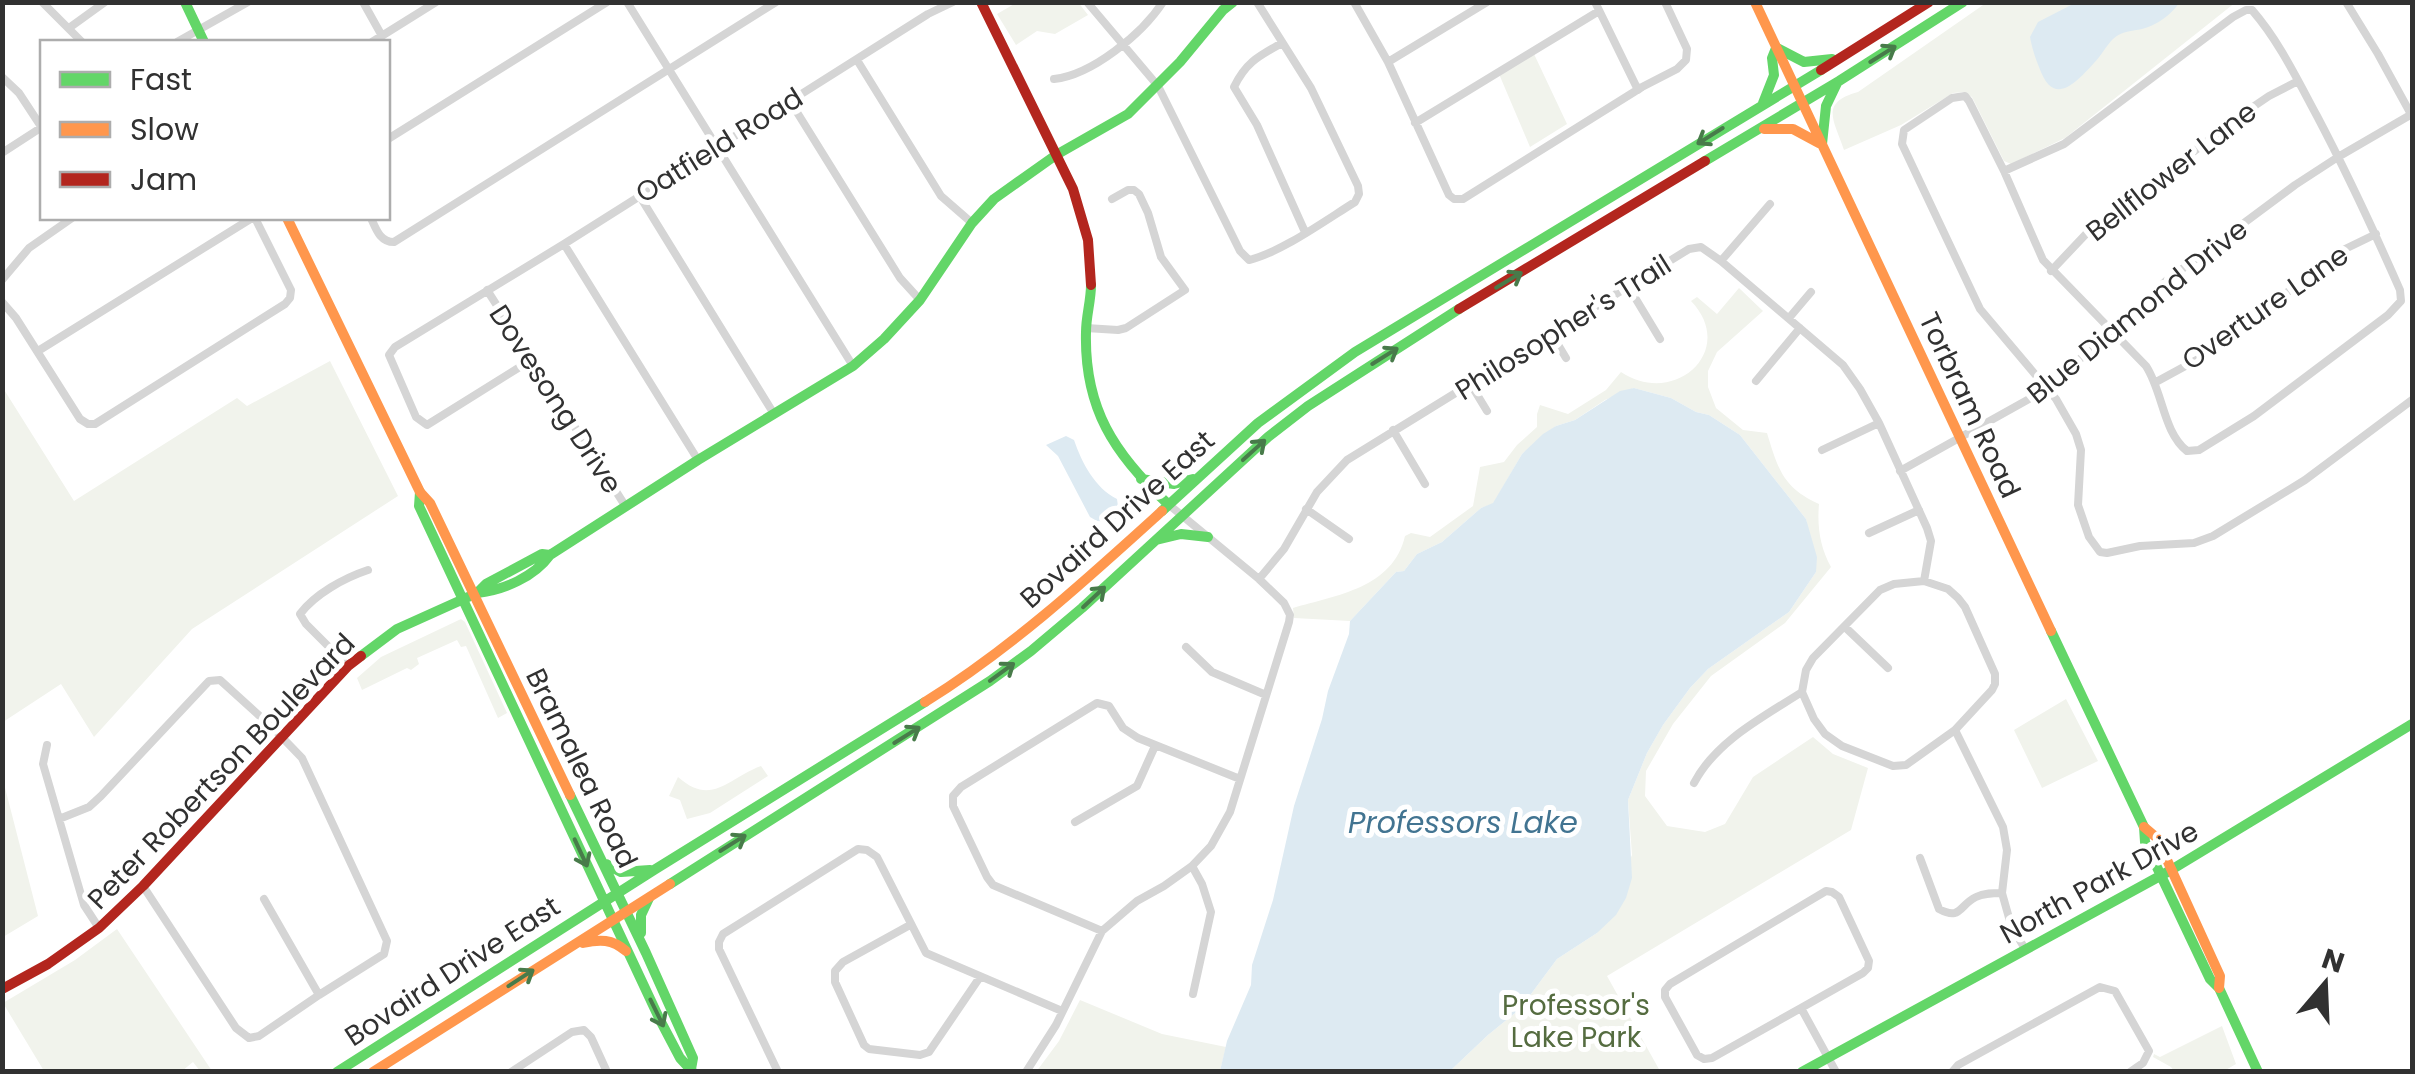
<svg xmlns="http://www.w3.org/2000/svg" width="2415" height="1074" font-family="Poppins,sans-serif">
<rect width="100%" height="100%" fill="#fff"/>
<path fill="#f1f3ec" d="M1078,2L1088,15L1055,34L1037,31L1016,45L997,14L1016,3Z
M2236,2L2065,138L2011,164L2004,161L1972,97L1963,92L1953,93L1901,125L1844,150C1834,120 1819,103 1858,92L1986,3Z
M1534,54L1567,124L1530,147L1499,74Z
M1739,288L1763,311L1717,352L1708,371V387L1716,408L1743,430L1767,433C1778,469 1783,488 1819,504C1817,527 1820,547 1831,567L1785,623L1711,676L1673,724L1646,771L1645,796L1667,826L1705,832L1725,824L1753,777L1813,737L1833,754L1868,768L1851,830L1607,976L1660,1071H1450L1488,1035L1520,1009L1557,959L1597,933L1632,855L1628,800L1647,753L1663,725L1690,688L1708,669L1789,612L1816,572L1806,519L1740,435L1709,415L1696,412L1671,398L1634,388L1605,400L1575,420L1556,426L1522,454L1493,504L1481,508L1442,542L1417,554L1404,571L1396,572L1350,621L1294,618L1293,608C1337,595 1393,588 1405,536L1411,533L1430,537L1473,506L1480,467L1504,462L1517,445L1537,427V414L1540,405L1568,414L1606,390L1621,372C1675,408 1738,350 1691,301L1697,297L1717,314Z
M330,361L398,496L192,629L94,737L61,684L3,722V388L74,501L237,398L247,406Z
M461,619L465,622L507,713L498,718L466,646L461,647L457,640L417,658L419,664L411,670L407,668L362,690L357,678L381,657Z
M2066,699L2098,761L2042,788L2014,730Z
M761,766L768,776L710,813L687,819L680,800L669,796L678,777C712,807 728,778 761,766Z
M2,776L38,916L3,937H2Z
M117,929L212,1071H200L193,1062L182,1071H44L3,1003L75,960Z
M1080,1000L1162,1034L1226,1047L1220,1071L1036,1072L1059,1041Z
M2222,1026L2236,1064L2224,1071H2174L2171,1067L2153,1057L2154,1054L2160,1057Z"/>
<path fill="#ddeaf2" d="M2075,3V2L2179,3C2171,15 2157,25 2142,29C2132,31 2122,31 2113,39C2106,46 2101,56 2094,63C2074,85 2053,107 2039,67C2035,57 2032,48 2030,37L2038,22Z
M1634,388L1671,398L1696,412L1709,415L1740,435L1806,519L1817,557L1816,572L1789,612L1708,669L1690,688L1663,725L1647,753L1628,800L1632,878L1626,898L1616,915L1597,933L1557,959L1520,1009L1488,1035L1450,1071H1220L1227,1041L1251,985L1252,965L1273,900L1294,806L1322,719L1328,691L1349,634L1350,621L1396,572L1404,571L1417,554L1442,542L1481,508L1493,503L1522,454L1543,434L1556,426L1575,420L1620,391Z
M1066,436L1074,440C1082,463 1095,488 1117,499L1119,514L1113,522L1097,521L1090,517L1058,456L1046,445Z"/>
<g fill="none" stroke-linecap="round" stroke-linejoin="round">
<path stroke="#d5d5d5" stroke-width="8" d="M42,2L82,42
M363,2L382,36
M627,2L853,366
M1087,2L1158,86L1240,251L1249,260C1282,252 1326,220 1355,202L1359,194L1358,186L1311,88L1257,2
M1354,2L1388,62L1449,195L1454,199H1463L1642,87L1677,69L1686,60L1687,49L1665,2
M1595,2L1638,90
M2346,2L2378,54L2412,116
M69,28L105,2
M177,42L248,2
M372,42L436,2
M1282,43C1259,56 1246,62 1234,87L1257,125L1305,232
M857,60L941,196L972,223
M1388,62L1487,2
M2,77L19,93L42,128
M1054,79C1092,75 1142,34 1163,2
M790,101L900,278L920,300
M1415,123L1599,11
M388,139L607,2
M2,153L42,127
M2004,171L2064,144L2233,17L2246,10H2252C2279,41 2297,79 2317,116C2347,173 2374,231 2400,290L2401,301L2388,315L2254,416L2199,450L2187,451C2163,432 2163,392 2146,366L2043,260L2004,171L1969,101L1965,96L1952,98L1904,130L1902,144L1980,309L2056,399L2076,434L2081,450L2078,505L2089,537L2100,552L2107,553L2140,546L2194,543L2213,536L2305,480L2412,400
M639,195L774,414
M371,218C376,229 380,242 394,242L776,2
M564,244L698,460
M1721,261L1770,204
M2051,271L2086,234L2112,214L2244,113L2269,96L2298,81
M2,280L29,248L72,218
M1628,286L1660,339
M487,290L626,507
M2,302L16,318L80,419L88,424H95L285,304L290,298L291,290L255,218
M1789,318L1811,292
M1086,328L1118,330L1126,328L1185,290L1161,257L1148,213L1139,194L1134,190H1128L1112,199
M1551,333L1566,358
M38,351L252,218
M531,360L427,425L416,417L389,355L395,347L564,244L928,14L953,2
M1756,381L1800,328
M2156,382L2202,357L2343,250L2376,234
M1470,383L1487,411
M1393,430L1425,484
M1822,450L1879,423
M1900,471L2047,389L2166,281L2295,185L2338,157L2412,114
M1306,509L1349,539
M1869,533L1919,510
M1259,579L1284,549L1317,492L1347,460L1689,249L1701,247L1721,261L1843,365L1860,389L1879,423L1927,528L1931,541L1924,581
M1924,581L1948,589L1958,598L1965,607L1995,674V684L1992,690L1955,730L1906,765L1893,766L1842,746L1825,734L1814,719L1802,692L1806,670L1813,658L1880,590L1894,584Z
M1845,627L1888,668
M1186,647L1212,672L1266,695
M348,666L306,624L300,614C315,594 344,578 368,570
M1955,730L2003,827L2007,850L2002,893L2011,925L2025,949
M47,745L43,764L84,905L99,928
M1694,783C1716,741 1763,717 1802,692
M59,819L89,807L101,796L209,681L220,680L274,729L302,758L387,941L384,954L319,995L259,1036L249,1038L236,1028L143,886
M1075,822L1137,786L1155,746
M1920,858L1939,909C1961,921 1959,905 1976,897C1984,893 1993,893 2002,893
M1192,866L1202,884L1211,912L1193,994
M264,899L319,995
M910,925L843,962L835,971V982L864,1045L869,1049L920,1055L929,1052L980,977
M1102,931L993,885L987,877L953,806V796L961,787L1097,703L1109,706L1123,728L1138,738L1240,779
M1801,1008L1712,1058L1704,1059L1697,1055L1665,997V990L1670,984L1826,891L1832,892L1839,897L1869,961L1868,968L1863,973L1801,1008L1836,1072
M511,1072L572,1032L584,1030L591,1037L607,1072
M778,1072L719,949V942L723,934L858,849L867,850L877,857L926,953L1062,1011
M1026,1072L1056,1025L1102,931L1137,901L1164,886L1192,866L1211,846L1230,812L1289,622L1290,615L1284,603L1259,579L1168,504
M1952,1072L1958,1065L2100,987L2115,991L2149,1051L2143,1063L2130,1072"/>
<path stroke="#63d668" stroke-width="10" d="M185,2L204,42
M1777,48L1804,62L1832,59
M1763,103L1774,75L1772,58L1776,48
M1822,144L1826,106L1837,83
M1705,161L1839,81L1963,2
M1091,285C1091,301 1086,316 1086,332C1084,408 1114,454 1168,504
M1141,479L1174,484L1193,479
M420,492L419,506L660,1020L680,1058L692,1071
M1162,511L1258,423L1355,352L1821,70
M1156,540L1181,534L1208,537
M477,593C504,590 534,577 550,555
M2051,631L2144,827L2145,842L2210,979L2219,988L2258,1072
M361,656L397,629L477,593L486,584L542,554L550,555L698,460L853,366L884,339L920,300L972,223L994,199L1056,155L1128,114L1180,62L1223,10L1233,2
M570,795L646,953L693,1058L691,1069
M606,864L621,872L650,870
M670,884L990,681L1031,651L1082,608L1268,437L1308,406L1459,309
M641,933V915L649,898
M337,1072L654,870L925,702
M1802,1072L2171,870L2412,724"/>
<path stroke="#ff974d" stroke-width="10" d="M1755,2L2051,631
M1764,129H1793L1819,143
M287,218L420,492L430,503L570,795
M925,702C1012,648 1087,579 1162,511
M2144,827L2157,838L2220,976L2219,988
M583,943C600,939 612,939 626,951
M373,1072L670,884"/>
<path stroke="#b3261e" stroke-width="10" d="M981,2L1073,189L1088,240L1091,285
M1821,70L1929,2
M1459,309L1705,161
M2,989L48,964L99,928L143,886L348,666L361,656"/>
</g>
<defs><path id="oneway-shaft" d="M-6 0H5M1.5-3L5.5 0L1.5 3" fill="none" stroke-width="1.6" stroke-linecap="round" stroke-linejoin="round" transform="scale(2.5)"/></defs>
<g stroke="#487b4a">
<use href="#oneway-shaft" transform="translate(1883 54) rotate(-32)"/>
<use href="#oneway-shaft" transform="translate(1710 136) rotate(148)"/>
<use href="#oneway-shaft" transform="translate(1509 280) rotate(-31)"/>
<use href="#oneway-shaft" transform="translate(1385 356) rotate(-32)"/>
<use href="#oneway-shaft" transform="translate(1254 450) rotate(-42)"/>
<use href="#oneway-shaft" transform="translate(1094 597) rotate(-43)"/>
<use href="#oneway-shaft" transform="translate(1002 672) rotate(-36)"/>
<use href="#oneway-shaft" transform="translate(907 735) rotate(-32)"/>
<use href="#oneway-shaft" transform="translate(733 843) rotate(-32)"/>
<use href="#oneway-shaft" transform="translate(581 853) rotate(65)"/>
<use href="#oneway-shaft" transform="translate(521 978) rotate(-33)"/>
<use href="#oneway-shaft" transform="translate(657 1013) rotate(64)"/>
</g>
<g text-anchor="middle" stroke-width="10" stroke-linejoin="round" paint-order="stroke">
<g font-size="28" fill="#313131" stroke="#fff">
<text transform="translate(719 145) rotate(-32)" y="10">Oatfield Road</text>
<text transform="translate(2171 171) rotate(-38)" y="10">Bellflower Lane</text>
<text transform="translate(2265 307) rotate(-35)" y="10">Overture Lane</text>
<text transform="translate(2137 311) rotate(-39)" y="10">Blue Diamond Drive</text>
<text transform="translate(1563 327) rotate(-32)" y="10">Philosopher's Trail</text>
<text transform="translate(556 399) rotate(57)" y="10">Dovesong Drive</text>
<text transform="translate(1970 405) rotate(65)" y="10">Torbram Road</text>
<text transform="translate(1117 519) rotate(-42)" y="10">Bovaird Drive East</text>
<text transform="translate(582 768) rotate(64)" y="10">Bramalea Road</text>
<text transform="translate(221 771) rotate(-46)" y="10">Peter Robertson Boulevard</text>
<text transform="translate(2099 882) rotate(-29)" y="10">North Park Drive</text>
<text transform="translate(452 971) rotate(-33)" y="10">Bovaird Drive East</text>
</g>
<g font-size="28" fill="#556c40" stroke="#fff">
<text x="1576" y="1015">Professor's<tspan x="1576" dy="32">Lake Park</tspan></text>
</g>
<g font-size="30" font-style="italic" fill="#427491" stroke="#fff">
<text x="1463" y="833">Professors Lake</text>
</g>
</g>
<rect width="2415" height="1074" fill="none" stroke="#313131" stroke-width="10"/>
<rect x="40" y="40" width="350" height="180" fill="#ffffff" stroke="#adadad" stroke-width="2.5"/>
<rect x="60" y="72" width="50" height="15" fill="#63d668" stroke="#adadad" stroke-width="2.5"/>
<text x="130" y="90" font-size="30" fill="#313131">Fast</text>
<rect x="60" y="122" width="50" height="15" fill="#ff974d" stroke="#adadad" stroke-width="2.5"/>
<text x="130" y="140" font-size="30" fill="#313131">Slow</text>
<rect x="60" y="172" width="50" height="15" fill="#b3261e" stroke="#adadad" stroke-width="2.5"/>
<text x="130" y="190" font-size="30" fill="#313131">Jam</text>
<g transform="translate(2325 984) rotate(19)" stroke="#ffffff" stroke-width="8" paint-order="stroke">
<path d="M0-8L18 38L0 25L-18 38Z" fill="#313131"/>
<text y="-15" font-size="28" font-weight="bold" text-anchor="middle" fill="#313131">N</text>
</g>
</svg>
